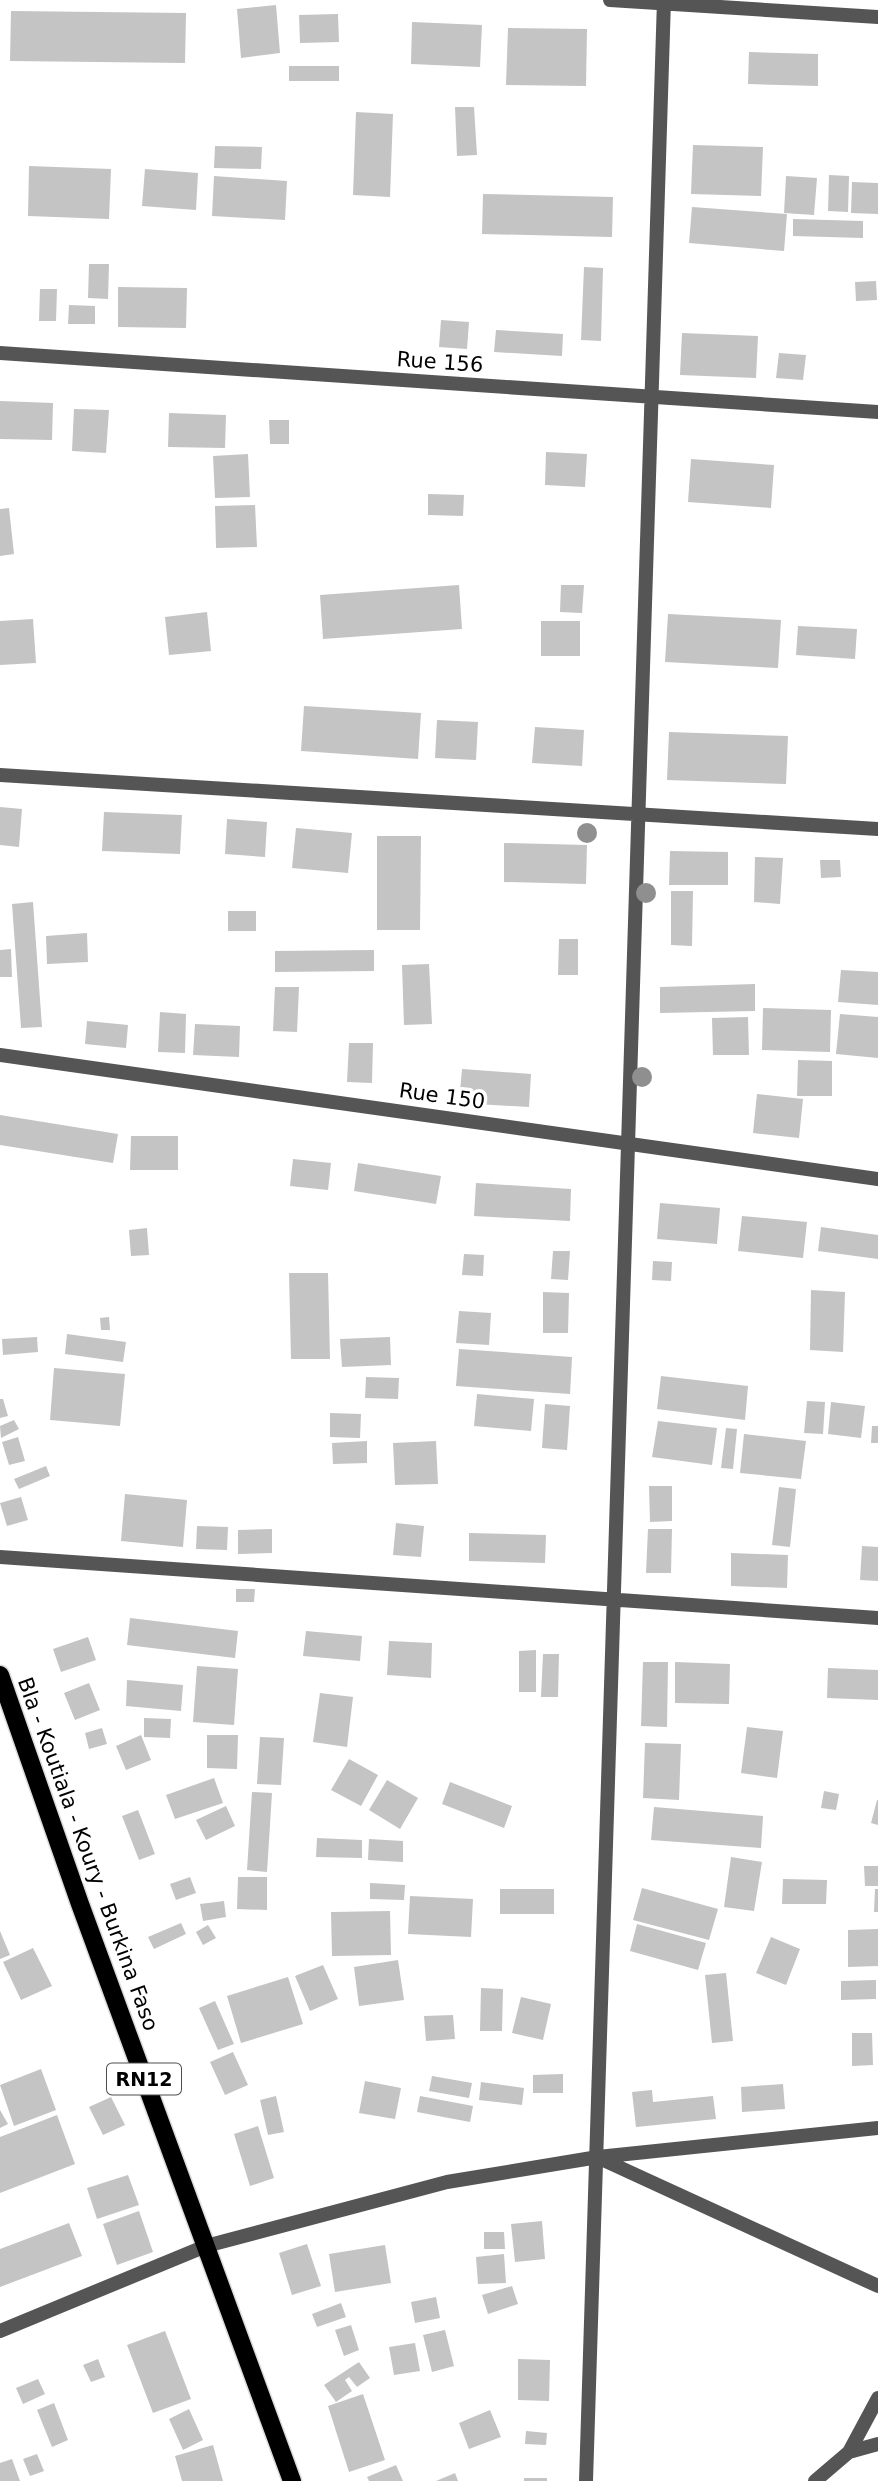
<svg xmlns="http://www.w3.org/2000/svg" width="878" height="2481" font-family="'DejaVu Sans',sans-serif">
<rect width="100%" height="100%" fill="#fff"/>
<path fill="#c4c4c4" d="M276,5L280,53L241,58L237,9Z
M11,11L186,13L185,63L10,61Z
M338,14L339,42L300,43L299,15Z
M412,22L482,25L480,67L411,64Z
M508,28L587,29L586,86L506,85Z
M749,52L818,54V86L748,84Z
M289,66H339V81H289Z
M455,107H474L477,155L457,156Z
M356,112L393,114L390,197L353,195Z
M693,145L763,147L761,196L691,194Z
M215,146L262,147L261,169L214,168Z
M29,166L111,169L109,219L28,216Z
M145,169L198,173L196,210L142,206Z
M829,175L849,176L848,212L828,211Z
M214,176L287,181L285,220L212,216Z
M786,176L817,178L814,215L784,213Z
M852,182L878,183V214L851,213Z
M483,194L613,197L612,237L482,234Z
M692,207L787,214L784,251L689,243Z
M793,219L863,221V238L793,236Z
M89,264H109L108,299L88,298Z
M584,267L603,268L601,341L581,340Z
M876,281L877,300L856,301L855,282Z
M118,287L187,288L186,328L118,327Z
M40,289H57L56,321H39Z
M69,305L95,306V324H68Z
M441,320L469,322L467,349L439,347Z
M496,330L563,334L562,356L494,352Z
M682,333L758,336L756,378L680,375Z
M779,353L806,355L803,380L776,378Z
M0,401L53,403L52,440L0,439Z
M74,409L109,410L106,453L72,451Z
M169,413L226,415L225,448L168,447Z
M269,420H289V444H270Z
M546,452L587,454L585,487L545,485Z
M248,454L250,497L215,498L213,456Z
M691,459L774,465L771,508L688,502Z
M428,494L464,495L463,516L428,515Z
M255,505L257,547L216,548L215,506Z
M9,508L14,554L0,556V509Z
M459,585L462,629L323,639L320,595Z
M561,585H584L582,613L560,612Z
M207,612L211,651L169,655L165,617Z
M668,614L781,620L778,668L665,662Z
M33,619L36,663L0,665V621Z
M541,621H580V656H541Z
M798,626L857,629L855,659L796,655Z
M304,706L421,713L418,759L301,751Z
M437,720L478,722L476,760L435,758Z
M535,727L584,730L582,766L532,763Z
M669,732L788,736L786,784L667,780Z
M0,807L22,809L19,847L0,845Z
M104,812L182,815L180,854L102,851Z
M227,819L267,822L265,857L225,854Z
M296,828L352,833L348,873L292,868Z
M377,836H421L420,930H377Z
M504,843L587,845L586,884L504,882Z
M670,851L728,852V885H669Z
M755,857L783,858L780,904L754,902Z
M820,860H840L841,877L821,878Z
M671,891H693L692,946L671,945Z
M33,902L42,1027L21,1028L12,904Z
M228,911H256V931H228Z
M87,933L88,962L47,964L46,936Z
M559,939H578V975H558Z
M11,949L12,977H0V950Z
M374,950V971L275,972V951Z
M429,964L432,1024L404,1025L402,965Z
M841,970L878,972V1005L838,1002Z
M755,984V1011L660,1013V987Z
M275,987H299L297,1032L273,1031Z
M763,1008L831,1010L830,1052L762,1050Z
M160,1012L186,1014L185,1053L158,1052Z
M840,1014L878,1017V1058L836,1054Z
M748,1017L749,1055H713L712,1018Z
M87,1021L128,1025L126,1048L85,1044Z
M195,1024L240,1026L239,1057L193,1055Z
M349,1043H373L372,1083L347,1082Z
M798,1060L832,1061V1096H797Z
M462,1069L531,1074L529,1107L459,1103Z
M757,1094L803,1099L799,1138L753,1133Z
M0,1115L118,1134L113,1163L0,1145Z
M131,1136H178V1170H130Z
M293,1159L331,1163L328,1190L290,1186Z
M358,1163L441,1176L436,1204L354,1191Z
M476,1183L571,1189L570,1221L474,1216Z
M660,1203L720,1208L717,1244L657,1239Z
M742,1216L807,1222L803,1258L738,1251Z
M821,1227L878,1235V1259L818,1251Z
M147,1228L149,1255L131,1256L129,1230Z
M553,1251H570L568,1280L551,1279Z
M464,1254L484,1255L483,1276L462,1275Z
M653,1261L672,1262L671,1281L652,1280Z
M289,1273H328L330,1359H291Z
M811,1290L845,1292L843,1352L810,1350Z
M543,1292L569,1293L568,1333H543Z
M459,1311L491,1313L489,1345L456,1343Z
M109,1317L110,1330H101L100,1318Z
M67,1334L126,1342L123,1362L65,1354Z
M37,1337L38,1352L3,1355L2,1339Z
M390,1337L391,1365L342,1367L340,1339Z
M459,1349L572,1357L570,1394L456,1386Z
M54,1368L125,1374L120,1426L50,1420Z
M661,1376L748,1386L745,1420L657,1409Z
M366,1377L399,1378L398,1399L365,1398Z
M477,1394L534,1399L531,1431L474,1426Z
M0,1399H3L8,1416L0,1418Z
M807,1401L825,1402L823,1434L804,1433Z
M831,1402L865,1406L861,1438L828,1434Z
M545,1404L570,1406L567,1450L542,1448Z
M330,1413L361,1414L360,1438L330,1437Z
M14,1420L19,1429L1,1438L0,1426Z
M658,1421L717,1428L712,1465L652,1457Z
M872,1426H878V1443H871Z
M726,1428L737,1429L733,1469L721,1468Z
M744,1434L806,1441L801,1479L740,1473Z
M18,1437L25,1461L9,1465L2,1442Z
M367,1441V1463L333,1464L332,1443Z
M436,1441L438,1484L395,1485L393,1443Z
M46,1466L50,1476L19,1489L14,1479Z
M649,1486H672V1521L650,1522Z
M779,1487L796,1489L790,1547L772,1545Z
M125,1494L187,1500L183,1547L121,1541Z
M21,1497L28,1520L7,1526L0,1503Z
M396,1523L424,1526L421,1557L393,1555Z
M197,1526L228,1527L227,1550L196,1549Z
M272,1529V1553L238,1554V1530Z
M648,1529H672L671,1573H646Z
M469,1533L546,1535L545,1563L469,1561Z
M862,1546L878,1547V1581L860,1580Z
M731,1553L788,1555L787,1588L731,1586Z
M236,1589H255L254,1602H236Z
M130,1618L238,1631L235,1658L127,1645Z
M306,1631L362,1636L360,1661L303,1656Z
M88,1637L96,1660L61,1672L53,1649Z
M389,1641L432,1643L431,1678L387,1675Z
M536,1650V1692H519V1651Z
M543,1654H559L558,1697H541Z
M643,1662H668L667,1727L641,1726Z
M675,1662L730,1664L729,1704L675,1703Z
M197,1666L238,1669L234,1725L193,1722Z
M828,1668L878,1670V1700L827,1698Z
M127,1680L183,1685L181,1711L126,1706Z
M89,1683L100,1710L75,1720L64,1693Z
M320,1693L353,1697L347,1747L313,1742Z
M144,1718L171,1719L170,1738L144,1737Z
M747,1727L783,1731L777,1778L741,1773Z
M102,1728L107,1744L89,1749L85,1733Z
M141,1735L151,1760L126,1770L116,1746Z
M207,1735H238L237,1769L207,1768Z
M260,1737L284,1738L281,1785L257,1784Z
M645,1743L681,1744L679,1800L643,1798Z
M349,1759L378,1775L361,1806L331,1790Z
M214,1778L223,1803L175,1819L166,1795Z
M387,1780L418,1798L400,1829L369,1810Z
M450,1782L512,1806L504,1828L442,1804Z
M824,1791L839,1794L836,1810L821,1808Z
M252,1792L272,1793L267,1872L247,1870Z
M877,1800H878V1825L871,1823Z
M226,1806L235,1826L206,1840L196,1820Z
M654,1807L763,1816L761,1848L651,1840Z
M138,1810L155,1854L139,1860L122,1816Z
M317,1838L362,1840V1858L316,1857Z
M369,1839L403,1841V1862L368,1860Z
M731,1857L762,1862L754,1911L724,1907Z
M864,1866H878V1886H865Z
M190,1877L196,1893L176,1900L170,1884Z
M238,1877H267V1910L237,1909Z
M783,1879L827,1880L826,1904H782Z
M370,1883L405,1885L404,1900L370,1899Z
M642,1888L718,1909L709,1940L633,1920Z
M500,1889H554V1914H500Z
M875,1889H878V1912H874Z
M410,1896L473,1899L471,1937L408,1934Z
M224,1901L226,1917L203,1921L200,1904Z
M390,1911L391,1955L332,1956L331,1912Z
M181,1923L186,1934L154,1949L148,1937Z
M637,1924L706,1943L698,1970L630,1951Z
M208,1925L216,1938L203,1945L196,1932Z
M878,1929V1966L848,1967V1930Z
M0,1931L10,1955L0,1959Z
M771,1937L800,1949L786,1985L756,1973Z
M33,1948L52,1986L21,2000L3,1962Z
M398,1960L404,2000L359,2006L354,1967Z
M323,1965L338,1999L310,2011L295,1976Z
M726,1973L733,2041L712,2043L705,1975Z
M288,1977L303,2024L241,2043L227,1996Z
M876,1980V1999L841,2000V1981Z
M481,1988L503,1989L502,2031H480Z
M521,1997L551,2004L543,2040L512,2033Z
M215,2001L234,2044L218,2050L199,2008Z
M453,2015L455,2039L426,2041L424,2016Z
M852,2033H872L873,2065L852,2066Z
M233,2052L248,2085L225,2095L210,2062Z
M41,2069L56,2110L14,2126L0,2085Z
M563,2074V2093H533V2075Z
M432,2076L472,2083L469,2098L429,2091Z
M365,2081L401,2088L395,2119L359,2113Z
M481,2082L524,2088L522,2105L479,2100Z
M783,2084L785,2109L742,2112L741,2087Z
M652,2090L653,2102L713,2096L716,2119L636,2127L632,2092Z
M276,2096L284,2132L268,2135L260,2100Z
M420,2096L473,2106L470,2122L417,2112Z
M111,2097L125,2125L103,2135L89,2107Z
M0,2110L8,2124L0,2128Z
M57,2115L75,2164L0,2193V2137Z
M258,2126L274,2178L250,2186L234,2134Z
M128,2175L139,2205L97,2219L87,2188Z
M139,2211L153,2252L117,2265L103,2224Z
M542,2221L545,2259L515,2262L511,2224Z
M69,2223L82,2256L0,2287V2249Z
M484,2232H504L505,2249H484Z
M307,2244L321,2286L292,2295L279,2253Z
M385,2245L391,2283L335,2292L329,2254Z
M504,2254L506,2283L478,2284L476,2257Z
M512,2286L518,2304L488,2314L482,2295Z
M436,2297L440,2318L415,2323L411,2302Z
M341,2303L346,2317L317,2327L312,2314Z
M351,2325L359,2350L344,2356L335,2330Z
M445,2330L454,2366L432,2372L423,2335Z
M165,2331L191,2399L153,2413L127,2345Z
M415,2343L420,2371L394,2375L389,2347Z
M98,2359L105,2377L91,2382L83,2365Z
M518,2359L550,2360L549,2401L518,2400Z
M359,2362L370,2378L357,2387L349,2377L345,2380L352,2391L336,2402L324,2385Z
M38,2379L45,2394L23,2404L16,2388Z
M363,2394L385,2460L349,2472L328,2406Z
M54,2403L68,2440L52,2447L37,2410Z
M189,2409L203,2440L183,2450L169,2419Z
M490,2410L501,2437L469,2449L459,2423Z
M526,2431L547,2433L546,2445L525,2444Z
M213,2445L223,2481H182L175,2456Z
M37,2454L44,2471L30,2476L23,2459Z
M12,2459L20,2481H0V2463Z
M396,2465L403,2481H369L367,2477Z
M455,2473L458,2481H436Z
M524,2478H547V2481H524Z"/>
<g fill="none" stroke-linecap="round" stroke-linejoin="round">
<g stroke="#dbdbdb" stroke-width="21">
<path id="primary" d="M0,1675L80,1904L292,2481"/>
</g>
<path stroke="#555" stroke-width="14" d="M610,0L878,17
M0,353L878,412
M0,775L878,829
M0,1055L878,1179
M0,1557L878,1618
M599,2158L878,2286
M0,2331L206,2246L447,2182L598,2157L878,2128
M849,2452L878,2444
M586,2481L664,0
M815,2481L849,2452L878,2398"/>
<use href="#primary" stroke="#000" stroke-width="18"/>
</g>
<g fill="#8f8f8f">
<circle cx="587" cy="833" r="10"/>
<circle cx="646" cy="893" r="10"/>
<circle cx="642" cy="1077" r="10"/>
</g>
<g text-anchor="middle" stroke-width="7" stroke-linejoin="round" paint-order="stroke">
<rect fill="#fff" stroke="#4c4c4c" stroke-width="2" x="107" y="2063.5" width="74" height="31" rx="5"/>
<g font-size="19" font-weight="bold" fill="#000">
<text x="144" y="2086">RN12</text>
</g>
<g font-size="21" fill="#000" stroke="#fff">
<text transform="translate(440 362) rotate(4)" y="7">Rue 156</text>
<text transform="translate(442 1096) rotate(8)" y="7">Rue 150</text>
<text transform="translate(88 1854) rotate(70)" y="7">Bla - Koutiala - Koury - Burkina Faso</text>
</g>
</g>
</svg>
